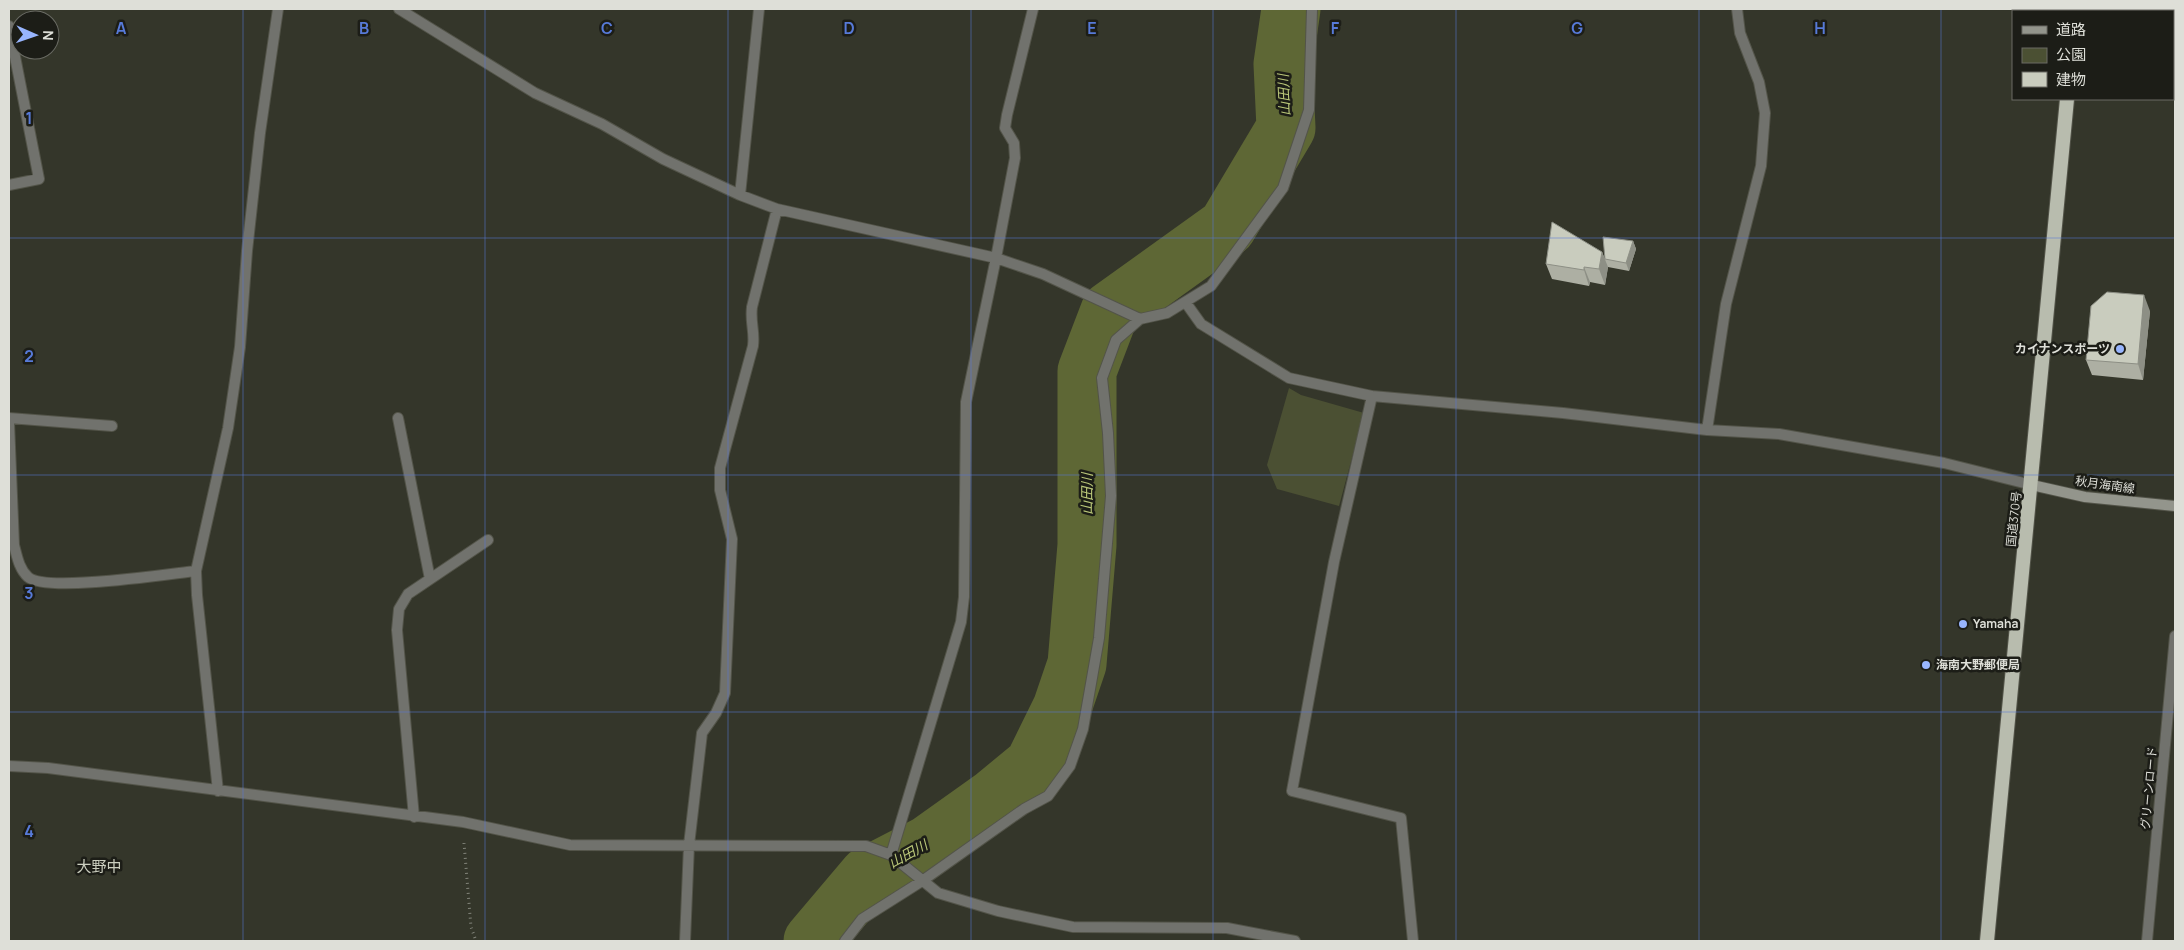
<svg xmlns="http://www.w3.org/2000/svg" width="2184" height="950" font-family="Manrope,'Noto Sans JP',sans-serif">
<rect width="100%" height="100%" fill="#34362a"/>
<path fill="#4b5033" d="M1289,388L1301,395L1364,413L1339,506L1277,489L1267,465Z"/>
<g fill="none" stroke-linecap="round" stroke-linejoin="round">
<path stroke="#5e6735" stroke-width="59" d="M813,941L868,876L928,845L994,798L1034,765L1062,708L1077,664L1087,545V371L1110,311L1227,227L1286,128L1283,64L1291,9"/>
<g stroke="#535449" stroke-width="12">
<path id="pedestrian" d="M2147,941L2175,636"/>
</g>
<g stroke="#535449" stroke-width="12">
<path id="minor" d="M399,9L535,93L602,124L663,159L740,195L777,209L996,258L1043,274L1140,319
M9,26L39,179L9,185
M740,195L759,9
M1186,303L1201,324L1289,378L1372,396L1563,413L1707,430L1779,434L1944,463L2032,485
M1372,396L1334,562L1292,791L1401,818L1413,941
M9,418L112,426
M398,418L430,579
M9,422L14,545C17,556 19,569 28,577C46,593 168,574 196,571
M1707,430L1726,304L1761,166L1765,113L1759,82L1740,33L1737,9
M9,766L48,768L463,822L570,845L866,846L891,855L938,893L998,911L1073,927L1227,928L1295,941
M218,791L197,595L196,571L228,428L240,347L247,251L260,133L278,9
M414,817L397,630L399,609L408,594L488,540
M891,855L961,622L964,597L966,402L996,258L1015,158L1014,143L1005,128L1007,115L1033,9
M685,941L689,845L702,733L716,713L725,693L732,539L720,490V468L753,346C755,331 750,323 752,307L777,209
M845,941L862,919L922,881L1024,809L1048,796L1070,766L1083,729L1099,638L1111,496L1108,433L1102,378L1116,340L1140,319L1167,313L1211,286L1283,188L1309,110L1312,9"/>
</g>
<g stroke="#535449" stroke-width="12">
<path id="secondary" d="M2032,485L2085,497L2175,506"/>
</g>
<g stroke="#535449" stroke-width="16">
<path id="trunk" d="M2071,11V9
M1987,941L2067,99"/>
</g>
<path stroke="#82847a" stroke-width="3" stroke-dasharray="1 4" stroke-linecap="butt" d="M464,843L471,927L476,941"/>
<use href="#pedestrian" stroke="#71726d" stroke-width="10"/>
<use href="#minor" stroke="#71726d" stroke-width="10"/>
<use href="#secondary" stroke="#93958c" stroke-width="10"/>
<use href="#trunk" stroke="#b8bcae" stroke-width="14"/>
</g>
<path fill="#adafa3" d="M1633,241L1636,249L1629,271L1608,267L1605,285L1590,282L1589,286L1552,279L1546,264L1602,252L1605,259Z
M2150,311L2143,380L2092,375L2086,360Z"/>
<path fill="#8d8f85" d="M1633,241L1636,249L1629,271L1626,263Z
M1602,252L1608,267L1605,285L1599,269Z
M1584,267L1590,282L1589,286L1584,270Z
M2144,295L2150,311L2143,380L2138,364Z"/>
<path fill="#c9ccbe" stroke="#8d8f85" d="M1552,222L1602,252L1599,269L1584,267V270L1546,264Z
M1603,237L1633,241L1626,263L1605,259Z
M2107,292L2144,295L2138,364L2086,360L2091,306Z"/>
<path fill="none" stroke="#577ad8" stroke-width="1" stroke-opacity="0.55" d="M243,9V941M485,9V941M728,9V941M971,9V941M1213,9V941M1456,9V941M1699,9V941M1941,9V941M9,238H2175M9,475H2175M9,712H2175"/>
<g fill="#98b5fd" stroke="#1c1d17" stroke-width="2">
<circle cx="2120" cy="349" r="5"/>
<circle cx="1963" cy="624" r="5"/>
<circle cx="1926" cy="665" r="5"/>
</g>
<g text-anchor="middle" stroke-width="5" stroke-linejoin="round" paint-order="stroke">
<g font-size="12" font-weight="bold" fill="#dedfd8" stroke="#1c1d17" text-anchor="start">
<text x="2110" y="353" text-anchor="end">カイナンスポーツ</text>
<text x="1973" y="628">Yamaha</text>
<text x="1936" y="669">海南大野郵便局</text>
</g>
<g font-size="12" fill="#dedfd8" stroke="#1c1d17">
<text transform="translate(2105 485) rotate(8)" y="4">秋月海南線</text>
<text transform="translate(2014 519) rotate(-84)" y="4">国道370号</text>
<text transform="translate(2149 788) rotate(-85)" y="4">グリーンロード</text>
</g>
<g font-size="14" font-style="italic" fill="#bac779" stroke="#1c1d17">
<text transform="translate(1284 95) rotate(-93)" y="5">山田川</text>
<text transform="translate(1087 494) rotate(-90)" y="5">山田川</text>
<text transform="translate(908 854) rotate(-29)" y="5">山田川</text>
</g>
<g font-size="15" fill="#cbcebf" stroke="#1c1d17">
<text x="99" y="872">大野中</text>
</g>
</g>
<g font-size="16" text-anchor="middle" font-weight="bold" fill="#577ad8" stroke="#1c1d17" stroke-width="5" stroke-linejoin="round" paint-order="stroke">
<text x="121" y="34">A</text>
<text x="364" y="34">B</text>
<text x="607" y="34">C</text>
<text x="849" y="34">D</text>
<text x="1092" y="34">E</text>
<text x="1335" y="34">F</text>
<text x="1577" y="34">G</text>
<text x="1820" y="34">H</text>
<text x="29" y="124">1</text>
<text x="29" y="362">2</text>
<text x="29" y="599">3</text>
<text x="29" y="837">4</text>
</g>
<rect width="2184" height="950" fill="none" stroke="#dedfd8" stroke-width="20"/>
<rect x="2012" y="10" width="162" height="90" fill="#1c1d17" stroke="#6a6b64"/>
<rect x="2022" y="26" width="25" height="8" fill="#93958c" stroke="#6a6b64"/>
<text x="2056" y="35" font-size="15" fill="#dedfd8">道路</text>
<rect x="2022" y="48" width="25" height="15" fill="#4b5033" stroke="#6a6b64"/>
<text x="2056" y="60" font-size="15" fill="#dedfd8">公園</text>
<rect x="2022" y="72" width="25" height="15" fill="#c9ccbe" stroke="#6a6b64"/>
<text x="2056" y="85" font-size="15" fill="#dedfd8">建物</text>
<g transform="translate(35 35) rotate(92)"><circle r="24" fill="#1c1d17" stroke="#6a6b64"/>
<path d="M0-4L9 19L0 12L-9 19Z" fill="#98b5fd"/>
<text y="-8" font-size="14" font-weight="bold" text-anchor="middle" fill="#dedfd8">N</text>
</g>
</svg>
